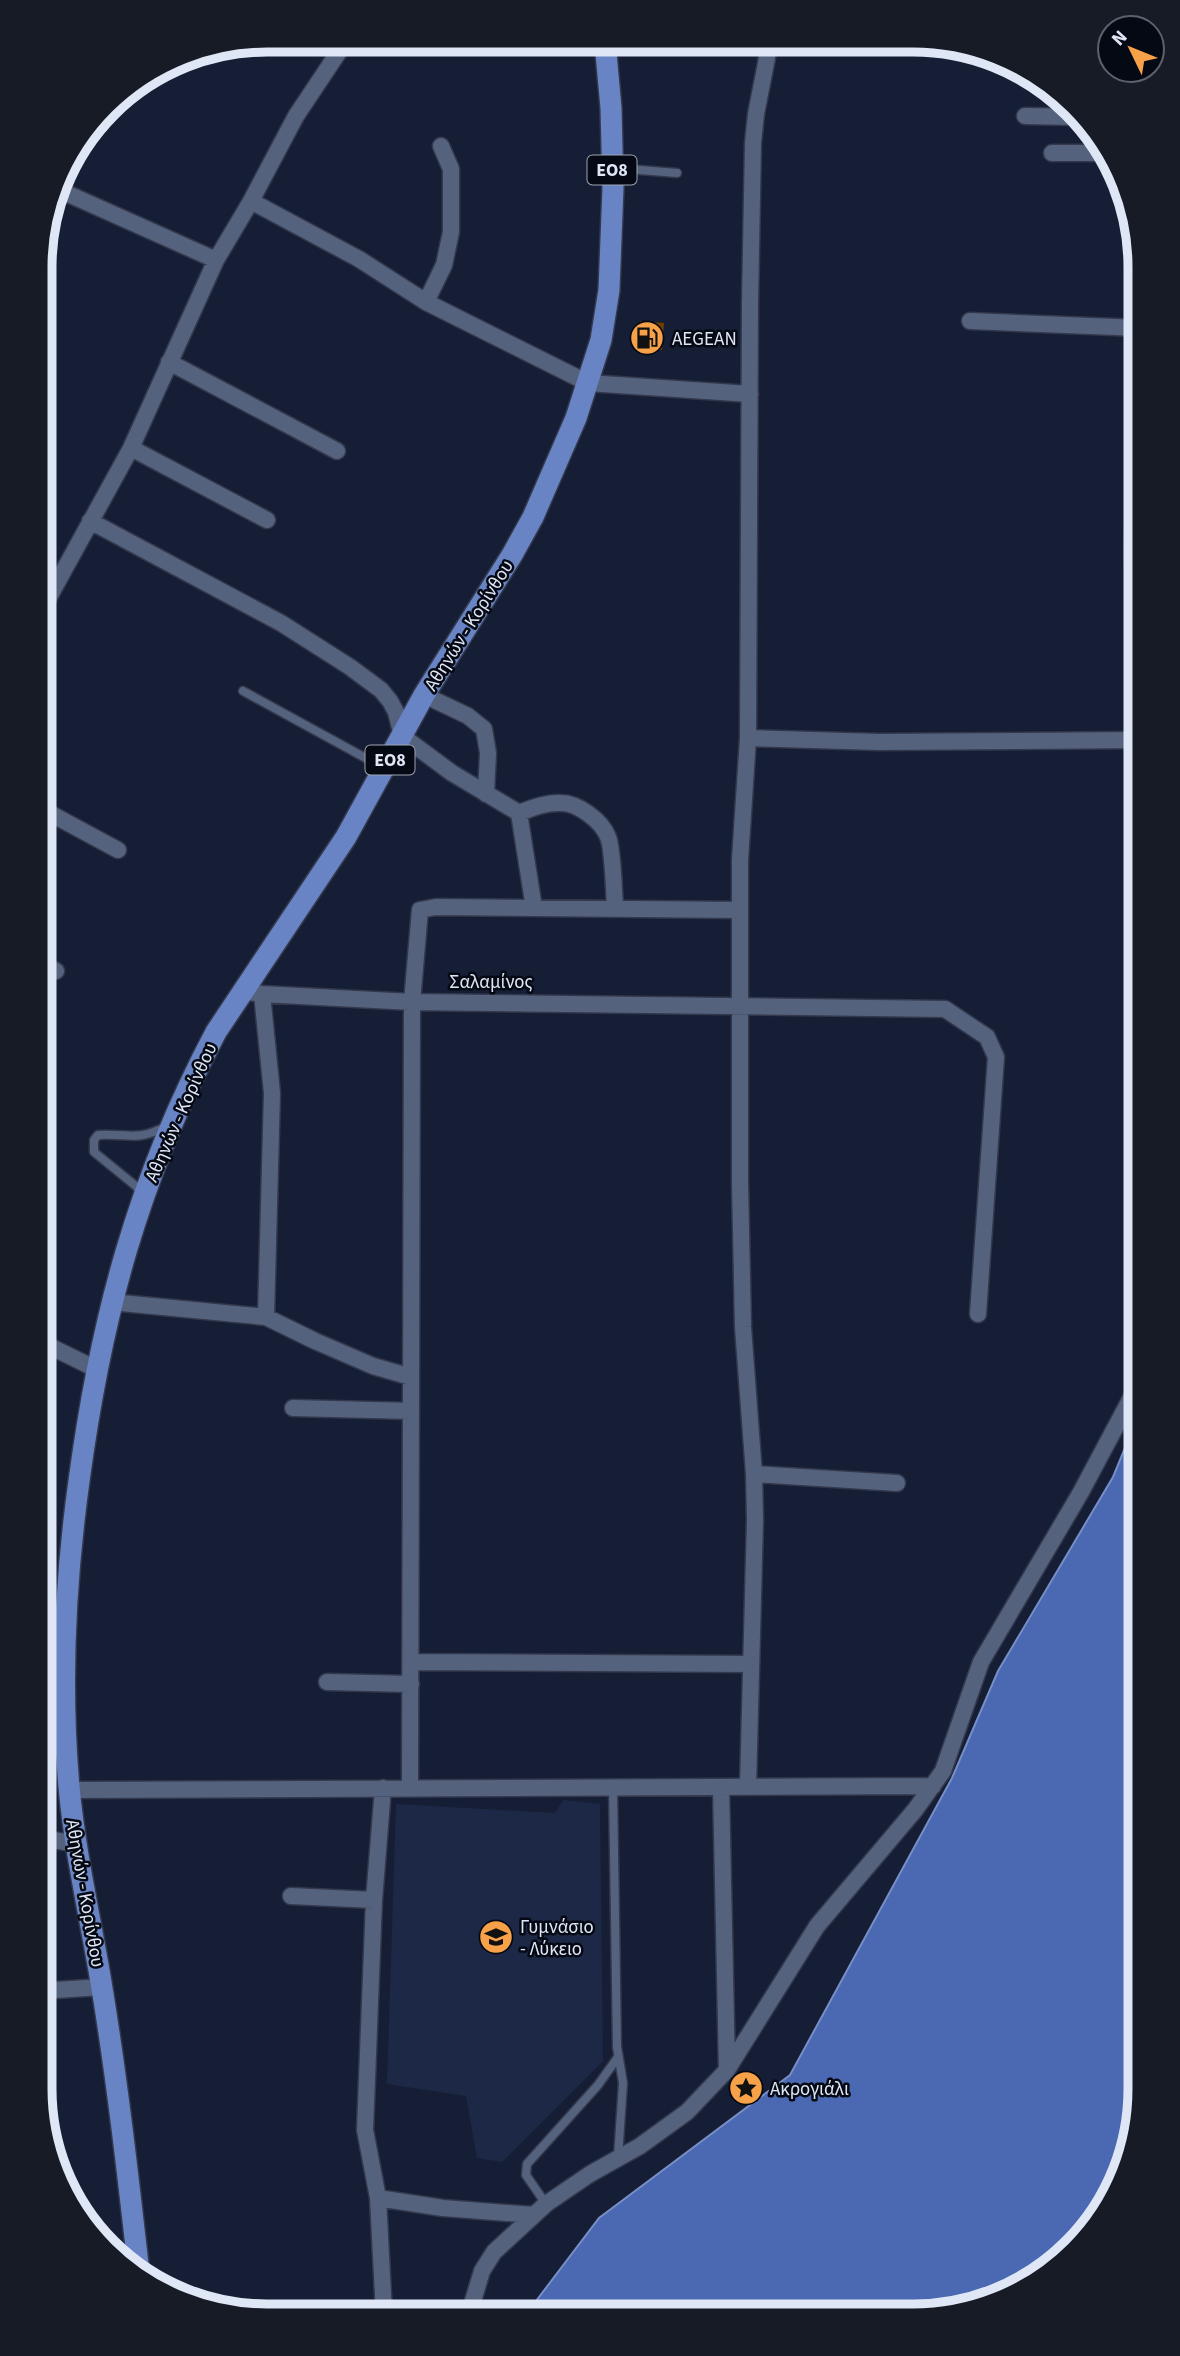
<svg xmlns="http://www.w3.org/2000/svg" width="1180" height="2356" font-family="'Source Sans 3',sans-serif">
<rect width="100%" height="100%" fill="#151e35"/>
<path fill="#1c2845" d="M563,1800L600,1804L603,2061L502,2162L477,2158L466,2096L387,2084L396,1804L555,1813Z"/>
<path fill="#4b68b2" stroke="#778ec6" stroke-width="2" d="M1139,1414V2104L1123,2175L1093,2227L1039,2277L985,2304L912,2316L531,2315L533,2305L599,2218L790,2075L952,1778L998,1671L1113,1477Z"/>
<path fill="#713f00" d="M640,321L664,323L662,350L638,348Z"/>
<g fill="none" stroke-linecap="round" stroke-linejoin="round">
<g stroke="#33384c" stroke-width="11">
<path id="service" d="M615,168L677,173
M243,691L382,767
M141,1194L137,1187L94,1152V1140L98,1135C128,1133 135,1142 165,1127
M613,1787L617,2047L623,2083L618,2157
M546,2204L526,2175L527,2164L598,2085L618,2057"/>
</g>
<g stroke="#33384c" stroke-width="19">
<path id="minor" d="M1025,116L1076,117
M1052,153H1100
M57,189L216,260
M251,201L359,259L426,302L588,383L750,394
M42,288L45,290
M426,302L444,265L451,232V169L441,146
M970,321L1140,328
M169,362L337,451
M131,448L267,520
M90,521L281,623L350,667L381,690L390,701L396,712L402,736L452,773L519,813L534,908
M42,610L131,448L216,260L251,201L296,116L346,41
M1140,611C1128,568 1134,525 1136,481C1138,452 1139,423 1140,394
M424,695L468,716L484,729L488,753L486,794
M748,738L879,742L1140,740
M42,809L118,850
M519,813C532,808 547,802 561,803C578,803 602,821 608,837C613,848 614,893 615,908
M41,963L56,971
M243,991L262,994L412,1002L945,1009L987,1037L996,1057L978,1314
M262,994L272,1093L266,1317
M111,1302L266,1317L315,1341L373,1366L411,1377
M41,1342L96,1369
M293,1408L411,1411
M754,1474L897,1483
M411,1662L751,1664
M41,1680H64
M327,1682L411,1684
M721,1787L727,2070
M748,1787L755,1520L754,1474L743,1327L740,1182V860L748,738L750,304L753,143L756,114L767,58V43
M383,1788L374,1900L365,2130L378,2198L384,2314
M410,1788L412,1002L420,910L436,907L739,910
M69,1790L933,1786
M41,1838L77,1844
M291,1896L374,1900
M40,1991L102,1987
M378,2198L443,2208L534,2215
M469,2314L482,2271L494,2252L546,2204L590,2174L640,2146L687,2112L727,2070L817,1926L915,1810L943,1771L981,1662L1081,1492L1139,1383"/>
</g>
<g stroke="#33384c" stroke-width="24">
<path id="primary" d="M139,2273C128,2176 117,2078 101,1982C90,1917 75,1852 69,1787C60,1685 65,1582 79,1481C101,1317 138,1179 216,1032L346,837L424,695L512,555L533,517L576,418L601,340L609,290L613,188L611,108L605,42"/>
</g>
<use href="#service" stroke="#55627d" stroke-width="8"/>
<use href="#minor" stroke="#55627d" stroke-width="16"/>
<use href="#primary" stroke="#6884c4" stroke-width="21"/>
</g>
<defs>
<g id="fuel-disc" transform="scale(1.75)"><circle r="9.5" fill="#f7a148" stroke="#050913"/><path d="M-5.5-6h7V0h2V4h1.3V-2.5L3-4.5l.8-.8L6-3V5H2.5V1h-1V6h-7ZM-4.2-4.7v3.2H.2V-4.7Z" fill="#111"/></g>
<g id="school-disc" transform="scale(1.75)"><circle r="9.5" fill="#f7a148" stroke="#050913"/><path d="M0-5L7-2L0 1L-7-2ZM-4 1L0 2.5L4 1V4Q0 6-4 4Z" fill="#111"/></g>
<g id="sight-disc" transform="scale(1.75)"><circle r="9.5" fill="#f7a148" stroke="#050913"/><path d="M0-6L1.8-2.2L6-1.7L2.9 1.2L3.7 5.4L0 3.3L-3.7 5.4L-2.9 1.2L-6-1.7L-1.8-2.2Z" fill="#111"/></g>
</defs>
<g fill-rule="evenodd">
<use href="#fuel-disc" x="647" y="338"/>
<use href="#school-disc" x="496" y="1937"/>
<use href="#sight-disc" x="746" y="2088"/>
</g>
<g text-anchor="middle" stroke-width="5" stroke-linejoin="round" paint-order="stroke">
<g fill="#050913" stroke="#9ea4b2" stroke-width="2">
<rect x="587.5" y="155.5" width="49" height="29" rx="5"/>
<rect x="365.5" y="745.5" width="49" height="29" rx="5"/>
</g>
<g font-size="18" font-weight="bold" fill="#dfe6f6">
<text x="612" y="176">ΕΟ8</text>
<text x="390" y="766">ΕΟ8</text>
</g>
<g font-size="19" fill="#dfe6f6" stroke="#050913" text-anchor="start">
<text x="672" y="345">AEGEAN</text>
<text x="520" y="1933">Γυμνάσιο<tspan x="520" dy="22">- Λύκειο</tspan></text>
<text x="770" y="2095">Ακρογιάλι</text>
</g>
<g font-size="19" fill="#dfe6f6" stroke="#050913">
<text transform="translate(468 625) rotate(-58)" y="7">Αθηνών - Κορίνθου</text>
<text x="491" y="988">Σαλαμίνος</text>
<text transform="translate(180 1112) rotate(-66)" y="7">Αθηνών - Κορίνθου</text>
<text transform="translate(86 1893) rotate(80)" y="7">Αθηνών - Κορίνθου</text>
</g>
</g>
<path d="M0 0H1180V2356H0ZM267 52H913A215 215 0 0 1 1128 267V2089A215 215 0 0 1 913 2304H267A215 215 0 0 1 52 2089V267A215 215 0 0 1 267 52Z" fill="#161b25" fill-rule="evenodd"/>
<path fill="none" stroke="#dfe6f6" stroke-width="9" d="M267 52H913A215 215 0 0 1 1128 267V2089A215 215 0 0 1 913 2304H267A215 215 0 0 1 52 2089V267A215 215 0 0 1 267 52Z"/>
<g transform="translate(1131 49) rotate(313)"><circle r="33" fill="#050913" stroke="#5c616e" stroke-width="2"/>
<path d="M0-5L12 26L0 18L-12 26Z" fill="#f7a148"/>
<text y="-10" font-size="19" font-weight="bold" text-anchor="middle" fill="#dfe6f6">N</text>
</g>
</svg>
